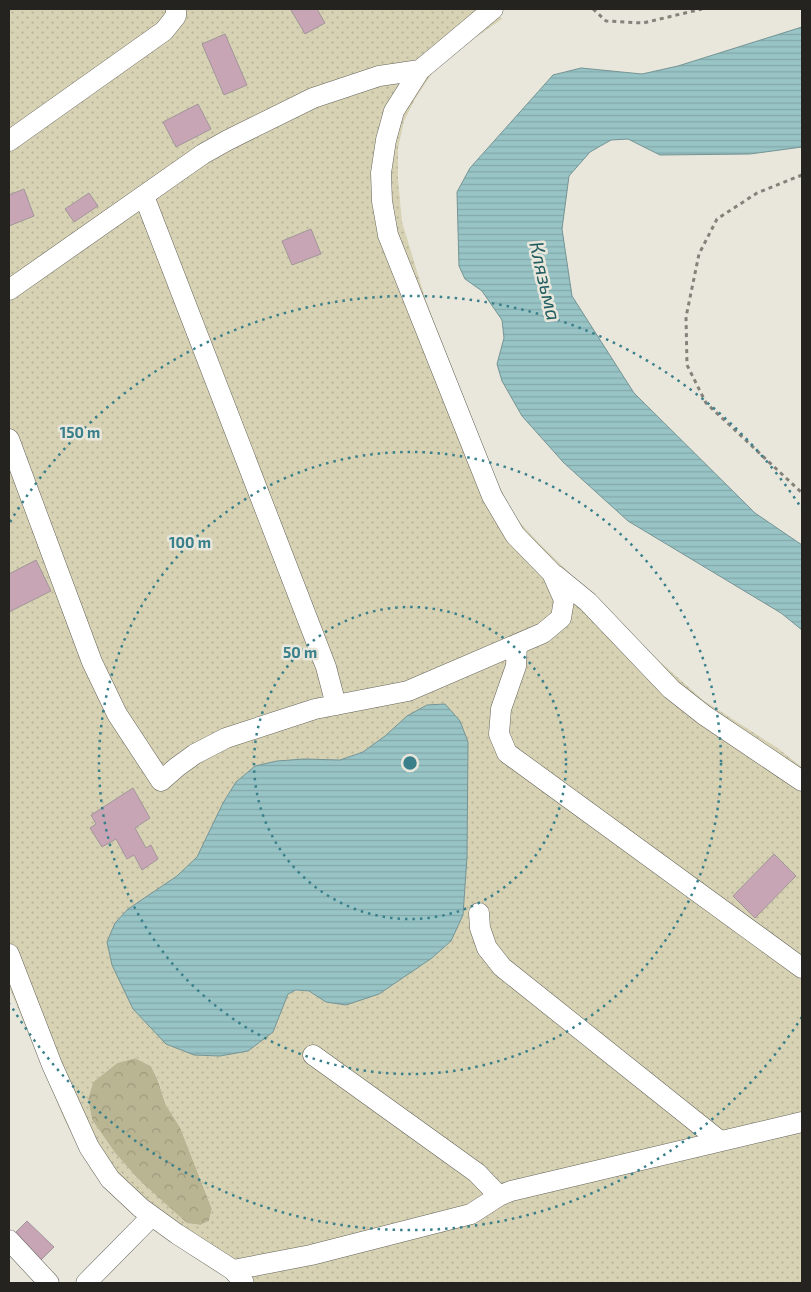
<svg xmlns="http://www.w3.org/2000/svg" width="811" height="1292" font-family="'Exo 2',sans-serif">
<defs>
<pattern id="forest-crowns" width="20" height="18" patternUnits="userSpaceOnUse" patternTransform="scale(1.25)"><rect width="20" height="18" fill="#b9b491"/><path d="M2 6a3 3 0 1 1 6 0M12 15a3 3 0 1 1 6 0" fill="none" stroke="#9f9a7d"/></pattern>
<pattern id="garden-dots" width="8" height="8" patternUnits="userSpaceOnUse" patternTransform="scale(1.25)"><rect width="8" height="8" fill="#d7d2b4"/><path d="M2 2h.1M6 6h.1" fill="none" stroke="#b8b49a" stroke-width="1.8" stroke-linecap="round"/></pattern>
<pattern id="water-rules" width="6" height="5" patternUnits="userSpaceOnUse" patternTransform="scale(1.25)"><rect width="6" height="5" fill="#98c4c6"/><path d="M0 2.5h6" fill="none" stroke="#83a8aa"/></pattern>
</defs>
<rect width="100%" height="100%" fill="#e9e7dc"/>
<path fill="url(#forest-crowns)" d="M135,1058L151,1066L157,1078L166,1105L180,1127L212,1209L209,1221L201,1225L187,1224L138,1179L115,1153L92,1120L88,1099L93,1082L117,1063Z"/>
<path fill="url(#garden-dots)" fill-rule="evenodd" d="M9,9H495L502,19L439,63L415,99L404,121L398,148V179L402,222L426,301L498,484L516,518L539,543L657,659L703,700L776,747L802,767V1283H233L223,1273L127,1208L91,1170L65,1121L9,987ZM460,721L468,742L467,857L463,915L451,941L432,958L379,994L326,1002C312,993 305,986 288,994L273,1032L248,1051L220,1056L115,923L128,909L177,876L197,857L223,803L236,782L255,766L277,761L304,759L340,760L363,752L385,736ZM135,1058L151,1066L157,1077L166,1105L180,1127L212,1209L209,1221L201,1225L187,1223L138,1179L115,1153L92,1120L88,1099L93,1082L117,1063Z"/>
<path fill="url(#water-rules)" stroke="#759494" d="M802,27V147L750,154L660,155L628,139L611,140L590,152L569,176L562,229L572,296L634,393L755,513L802,545V630L781,613L628,521L564,463L522,416L502,381L497,364L504,338L502,320L482,291L465,279L459,266L457,192L470,168L553,75L581,68L642,74L678,66Z
M445,704L460,721L468,742L467,857L463,915L451,941L432,958L379,994L346,1005L326,1002L309,991L296,990L288,994L273,1032L248,1051L220,1056L194,1055L166,1044L133,1009L112,965L107,942L115,923L128,909L177,876L197,857L223,803L236,782L255,766L277,761L304,759L340,760L363,752L385,736L407,716L427,705Z"/>
<path fill="#c8a5b5" stroke="#a1969a" d="M293,9H317L325,23L305,34L291,10Z
M225,34L247,85L224,95L202,44Z
M198,104L211,129L176,147L163,122Z
M24,189L34,216L9,226V195Z
M89,193L98,206L74,222L65,209Z
M311,229L321,254L292,265L282,241Z
M36,560L51,591L9,612V574Z
M133,788L150,818L135,828L146,848L151,845L158,859L142,870L134,855L127,859L116,839L102,847L90,828L96,824L91,815Z
M774,854L796,876L755,918L733,896Z
M27,1221L54,1247L41,1260L14,1234Z"/>
<g fill="none" stroke-linecap="round" stroke-linejoin="round">
<g stroke="#646359" stroke-width="21">
<path id="minor" d="M9,141L164,31L176,16V9
M144,196L326,667L336,705
M9,290L203,154L228,140L313,98L379,76L420,70
M9,439L92,662L117,714L161,781L177,767L195,754L226,738L315,709L408,691L543,633L561,618L564,600L552,573L515,535L492,496L388,235L382,201L381,173L386,140L394,111L420,70L493,9
M555,575L588,602L671,689L704,715L802,781
M517,644L516,666L501,709L499,734L507,753L802,968
M479,913L480,928L487,948L502,967L720,1141
M9,954L52,1065L89,1147L110,1179L141,1208L177,1234L233,1270L244,1283
M313,1055L477,1173L499,1196
M9,1240L49,1283
M233,1270L311,1255L471,1214L499,1196L511,1191L802,1122
M86,1283L152,1216"/>
</g>
<path stroke="#84827b" stroke-width="3" stroke-dasharray="4 4" stroke-linecap="butt" d="M593,9L606,21L643,23L702,9
M802,175L757,193L717,219L699,254L686,317L687,365L706,403L753,447L802,493"/>
<use href="#minor" stroke="#fff" stroke-width="20"/>
</g>
<g fill="none" stroke="#3a808b" stroke-width="2.5" stroke-dasharray="2.5 5">
<circle cx="410" cy="763" r="156"/>
<circle cx="410" cy="763" r="311"/>
<path d="M802 1017A467 467 0 0 1 10 1004M10 522A467 467 0 0 1 802 509"/>
</g>
<g text-anchor="middle" stroke-width="5" stroke-linejoin="round" paint-order="stroke">
<g font-size="20" font-style="italic" fill="#215e60" stroke="#e9e7dc">
<text transform="translate(545 281) rotate(77)" y="7">Клязьма</text>
</g>
</g>
<circle cx="410" cy="763" r="8" fill="#3a808b" stroke="#e9e7dc" stroke-width="2.5"/>
<g font-size="15" text-anchor="middle" font-weight="bold" fill="#3a808b" stroke="#e9e7dc" stroke-width="5" stroke-linejoin="round" paint-order="stroke">
<text x="80" y="438">150 m</text>
<text x="190" y="548">100 m</text>
<text x="300" y="658">50 m</text>
</g>
<rect width="811" height="1292" fill="none" stroke="#24231f" stroke-width="20"/>
</svg>
